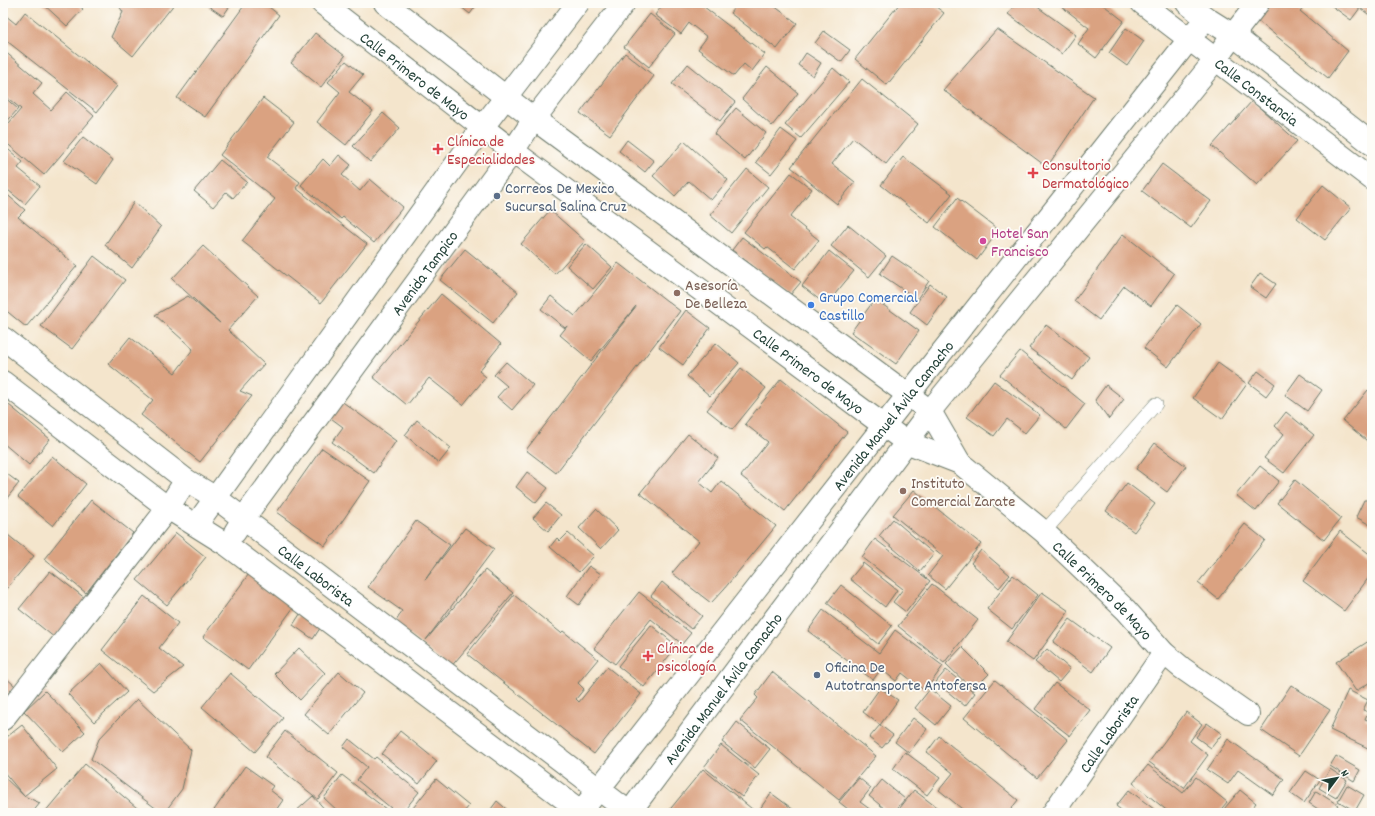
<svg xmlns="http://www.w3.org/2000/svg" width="1375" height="816" font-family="Dekko,sans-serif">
<rect width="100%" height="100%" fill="#fdfcf7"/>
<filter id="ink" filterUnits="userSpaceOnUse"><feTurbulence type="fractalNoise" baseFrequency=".025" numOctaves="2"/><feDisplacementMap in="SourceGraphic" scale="8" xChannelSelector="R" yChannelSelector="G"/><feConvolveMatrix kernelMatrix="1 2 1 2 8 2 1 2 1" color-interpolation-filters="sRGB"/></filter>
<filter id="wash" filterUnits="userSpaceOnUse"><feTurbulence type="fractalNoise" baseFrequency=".012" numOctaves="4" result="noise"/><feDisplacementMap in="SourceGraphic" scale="16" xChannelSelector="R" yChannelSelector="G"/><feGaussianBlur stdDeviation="0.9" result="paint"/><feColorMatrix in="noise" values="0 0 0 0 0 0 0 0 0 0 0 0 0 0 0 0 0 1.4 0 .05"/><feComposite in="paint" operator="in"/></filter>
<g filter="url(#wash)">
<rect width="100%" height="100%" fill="#f4e5cc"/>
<g id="blocks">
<path fill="#daa281" d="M42,3H76L83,9L67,26Z
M117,3H175L133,56L111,37L123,12Z
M204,3H232L223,16Z
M246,3H264L279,15L205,117L177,98Z
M456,3H478L470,14Z
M664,3H699L765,54L752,71L744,64L734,76L698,49L707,37L689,23L681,34L655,15Z
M738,3H770L797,23L777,49L730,13Z
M900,3H931L944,13L887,85L855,59Z
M1016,3H1032L1076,35L1062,54L1008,14Z
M1063,3H1101L1124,21L1096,58L1078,44L1089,28L1061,6Z
M1273,3H1307L1300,11L1348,51L1328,78L1258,21Z
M1328,3H1372V17L1360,8L1351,20Z
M25,12L117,86L97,112L3,38V17L5,15L16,24Z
M650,14L675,34L649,67L624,47Z
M1126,28L1144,41L1127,66L1109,53Z
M997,29L1094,97L1047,167L943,90Z
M824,31L850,50L841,62L815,43Z
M315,33L345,56L321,87L291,63Z
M3,50L42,83L33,94L51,110L67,92L94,116L44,175L3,140V130L21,109L3,94Z
M625,53L654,76L610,135L580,113Z
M806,53L821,63L813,76L798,65Z
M346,61L363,75L349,92L373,111L346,145L317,122L340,92L328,82Z
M688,64L735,102L720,121L672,84Z
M767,67L798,93L772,126L742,99Z
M833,68L849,82L801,138L785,125Z
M862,79L918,124L886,164L853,138L832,164L855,182L837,204L791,167Z
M3,96L18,109L3,126Z
M263,98L294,122L267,157L300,182L296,188L367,244L321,303L242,241L275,199L220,155Z
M1252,101L1297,141L1257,185L1212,146Z
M736,108L766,133L745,160L714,134Z
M383,113L400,128L370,162L353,146Z
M781,129L797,141L771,174L756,162Z
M83,137L113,160L97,184L64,161Z
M627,140L654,161L645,172L619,151Z
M684,141L728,180L711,200L689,181L675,196L653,176Z
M3,145L23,162L18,168L40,186L25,204L3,186Z
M339,155L351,165L342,175L360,191L370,179L403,207L374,243L343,217L341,219L301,185L323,159L330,166Z
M903,157L952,194L929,223L881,185Z
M220,160L247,182L233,198L226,192L213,207L194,191Z
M1162,164L1211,201L1191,228L1142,191Z
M747,169L768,187L731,233L710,215Z
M791,173L812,189L790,217L819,240L795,269L767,247L765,249L744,232Z
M1323,185L1351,208L1325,240L1297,218Z
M3,191L25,210L18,217L77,266L26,327L3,308Z
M957,198L999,230L977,260L935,227Z
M134,202L161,227L132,268L105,245Z
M550,210L585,241L555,274L521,244Z
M848,225L886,256L869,277L831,246Z
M1123,234L1174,274L1151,306L1124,286L1099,320L1074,301Z
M742,237L801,282L790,295L732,250Z
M586,244L612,267L593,289L567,266Z
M203,246L258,296L228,330L264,364L240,391L252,396L200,462L141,415L153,400L108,364L130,337L175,373L193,349L155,315L188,296L220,323L172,279Z
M465,249L518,292L493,323L440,280Z
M829,251L854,271L826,305L802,286Z
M94,256L125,280L72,349L41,326Z
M892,256L929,281L917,299L880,274Z
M618,263L680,311L556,473L526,450L636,306L591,361L560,335L568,325L565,328L541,309L551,296L575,316Z
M1260,273L1276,284L1266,298L1250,287Z
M930,284L947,297L927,325L910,312Z
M441,294L501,344L479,371L486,377L463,405L429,378L407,405L373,377Z
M875,299L919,331L896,364L851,332Z
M1177,305L1201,324L1168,367L1144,348Z
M686,310L710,328L683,365L659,347Z
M1046,325L1089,357L1072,380L1029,348Z
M716,343L739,363L710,396L687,376Z
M1020,351L1085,404L1066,429L1000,375Z
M506,362L533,385L512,410L497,397L507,386L494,375Z
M1218,363L1247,384L1222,419L1193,398Z
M741,368L766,388L732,430L707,410Z
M1258,371L1275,384L1266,396L1249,383Z
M1300,374L1322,390L1307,411L1285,395Z
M781,379L847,432L785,511L741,476L768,442L745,424Z
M994,381L1040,415L1025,433L1007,419L994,436L967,417Z
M1106,385L1124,399L1109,419L1095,400Z
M1368,390L1372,393V445L1343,421Z
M340,400L396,441L374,473L332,442L343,427L328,416Z
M9,405L50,439L29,465L3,443V412Z
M1286,412L1314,435L1284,473L1264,458L1284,434L1275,426Z
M417,420L451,448L439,463L405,435Z
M688,434L718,458L699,482L712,493L721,481L776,526L724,589L711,603L672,573L699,541L640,493Z
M1155,443L1186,466L1167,492L1136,469Z
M322,448L370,481L325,546L277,512Z
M52,456L86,484L53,526L18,497Z
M1260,466L1279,481L1256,511L1236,495Z
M3,471L19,483L3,503Z
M527,472L548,488L536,503L516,487Z
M1295,480L1341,518L1324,540L1277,503Z
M1127,483L1155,504L1134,532L1106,511Z
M914,490L981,544L945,589L928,575L943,556L893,515Z
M91,500L133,533L86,593L44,559Z
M1364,500H1372V526L1356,517Z
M546,503L561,515L548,531L533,518Z
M596,509L618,530L601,549L579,528Z
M893,519L934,554L920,571L879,536Z
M416,521L450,545L425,580L465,528L494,549L426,640L485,570L513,593L450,668L395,623L402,611L368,587Z
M1245,524L1265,540L1218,599L1198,583Z
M3,531L34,556L3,593Z
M1340,531L1372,556V573L1344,611L1303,581Z
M176,533L206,557L167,605L137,580Z
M568,533L594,556L579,572L550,547L557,538L560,541Z
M875,539L930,581L906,612L893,602L903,589L862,557Z
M981,550L1010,575L999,588L971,563Z
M863,563L897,590L885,607L850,579Z
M589,566L601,574L579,605L567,596Z
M50,571L86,599L55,638L19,609Z
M251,571L296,604L248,670L203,637Z
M1013,575L1038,595L1012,629L987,609Z
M662,582L702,616L691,629L651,596Z
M932,584L978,620L944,663L898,626Z
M841,585L892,626L878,644L827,603Z
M639,592L691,633L682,644L651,619L615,664L594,648Z
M1042,592L1069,611L1033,661L1006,642Z
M514,595L561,633L563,631L598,659L578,683L584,689L576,699L579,702L607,667L641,694L594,754L467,654Z
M144,596L178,623L159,648L183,667L153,691L102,650Z
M304,608L324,622L313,639L293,625Z
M823,610L879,653L895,630L943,666L925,691L902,673L896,681L881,669L873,680L808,631Z
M1070,619L1110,648L1093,672L1053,642Z
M651,625L677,646L644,687L618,666Z
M1372,639V681L1356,691L1336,662Z
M962,647L989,674L973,690L946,664Z
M299,648L325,673L300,700L274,674Z
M1047,649L1070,669L1059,682L1035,662Z
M101,663L127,692L94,722L68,694Z
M946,670L975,693L965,706L936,682Z
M339,672L363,693L329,735L304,714Z
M772,672L876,756L839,800L740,720L758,698L755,695Z
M230,673L283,718L255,752L202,707Z
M3,675L15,686L3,699Z
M995,680L1068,740L1037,778L964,718Z
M1055,683L1090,710L1070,736L1035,709Z
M1291,685L1330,710L1299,756L1261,730Z
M880,688L898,700L880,725L863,712Z
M930,689L951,706L936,725L915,708Z
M1348,690L1368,700L1363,710L1368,712L1365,719L1372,722V750L1330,730Z
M45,691L85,732L63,752L24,711Z
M1372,696V711L1368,708L1370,698Z
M137,699L191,750L182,789L164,813H162L91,759L99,739Z
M1186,712L1202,724L1190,741L1208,755L1184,788L1149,762Z
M913,718L927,729L909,753L895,742Z
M737,722L770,749L755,768L722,742Z
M1207,723L1222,734L1211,748L1196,737Z
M22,725L57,769L24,796L3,771V740Z
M880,725L893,735L882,748L869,738Z
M285,731L338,773L318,799L265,757Z
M400,731L437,761L419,784L382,754Z
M939,736L1018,800L1008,813H967L939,790L953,773L927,752Z
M349,739L374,759L376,757L419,792L402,813H397L357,780L367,767L343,747Z
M1228,739L1284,779L1273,795L1238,770L1228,784L1207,770Z
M721,745L759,775L742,797L704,767Z
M905,752L940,778L927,795L893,769Z
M1336,756L1360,770L1354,781L1330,766Z
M85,764L143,813H44Z
M1148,765L1183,793L1196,777L1227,802L1218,813H1170L1133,783Z
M245,766L273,786L270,790L283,800L274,813H212Z
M703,769L757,813L771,793L798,813H667Z
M1330,769L1347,780L1336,798L1319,788Z
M1306,771L1320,780L1304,803L1290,793Z
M342,775L391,813H340L324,798Z
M3,776L24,796L40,803L32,813H3Z
M859,778L871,788L860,802L875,813H853L839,802Z
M436,779L469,806L463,813H419L413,808Z
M882,780L905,799L893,813H890L869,796Z
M1347,785L1364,795L1355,811L1338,801Z
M914,790L944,813H896Z
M1129,790L1159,813H1125L1116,806Z
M1240,790L1256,803L1248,813H1229L1224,809Z
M1316,791L1338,805L1332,813H1324L1309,803Z
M313,796L328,813H294Z
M497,801L511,813H488Z"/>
</g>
</g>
<g filter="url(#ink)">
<use href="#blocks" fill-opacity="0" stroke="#6a7869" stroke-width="1"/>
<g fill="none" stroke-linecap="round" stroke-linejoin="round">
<g stroke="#6a7869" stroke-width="14">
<path id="lane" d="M1044,532L1156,404"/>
</g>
<g stroke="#6a7869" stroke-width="24">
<g id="street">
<path id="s1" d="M322,3L513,151L906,442L960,463L1044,532L1126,610L1164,653L1182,668L1248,714"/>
<path d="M385,3L534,119L930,411L960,463"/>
<path id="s2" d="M1142,3L1372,179"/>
<path d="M1187,3L1206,18L1233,35L1372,144"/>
<path id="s3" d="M3,338L186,480L216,498L630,813"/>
<path d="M3,382L168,508L227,545L583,813"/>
<path d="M196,525L482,128L578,3"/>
<path id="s4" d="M235,532L243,519L513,151L534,119L624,3"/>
<path d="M3,719L168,508L186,480"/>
<path id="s5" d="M580,813L908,395L1206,18"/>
<path id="s6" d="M629,813L930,411L1216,59L1233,35L1258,3"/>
<path id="s7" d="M1053,813L1164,653"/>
</g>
</g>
<use href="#lane" stroke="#fff" stroke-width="13"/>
<use href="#street" stroke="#fff" stroke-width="22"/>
</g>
</g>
<g fill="#e0444e" stroke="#fdfcf7" stroke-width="1.5">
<path d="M436 143h4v4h4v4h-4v4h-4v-4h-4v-4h4z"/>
<path d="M1031 167h4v4h4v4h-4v4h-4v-4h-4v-4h4z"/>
<path d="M646 650h4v4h4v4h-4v4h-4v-4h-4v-4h4z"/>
</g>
<g fill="#5c6f8a" stroke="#fdfcf7" stroke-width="1.5">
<circle cx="497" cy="196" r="4"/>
<circle cx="817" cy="675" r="4"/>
</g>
<circle fill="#d1479c" stroke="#fdfcf7" stroke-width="1.5" cx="983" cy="241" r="4"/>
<g fill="#8d6e63" stroke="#fdfcf7" stroke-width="1.5">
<circle cx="677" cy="293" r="4"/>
<circle cx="903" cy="491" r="4"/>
</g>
<circle fill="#3f7fe0" stroke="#fdfcf7" stroke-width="1.5" cx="811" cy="305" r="4"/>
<g text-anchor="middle" stroke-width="3.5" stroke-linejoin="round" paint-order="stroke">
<g font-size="16" fill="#1f3d34" stroke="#fdfcf7">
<text dy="6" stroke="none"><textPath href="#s1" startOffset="118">Calle Primero de Mayo</textPath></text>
<text dy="6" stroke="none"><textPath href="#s2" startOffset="145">Calle Constancia</textPath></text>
<text dy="6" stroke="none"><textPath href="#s4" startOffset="321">Avenida Tampico</textPath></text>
<text dy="6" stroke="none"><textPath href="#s1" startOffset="610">Calle Primero de Mayo</textPath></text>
<text dy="6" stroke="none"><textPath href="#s5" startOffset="506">Avenida Manuel Ávila Camacho</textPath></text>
<text dy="6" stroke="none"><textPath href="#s3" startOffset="393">Calle Laborista</textPath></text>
<text dy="6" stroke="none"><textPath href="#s1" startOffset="980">Calle Primero de Mayo</textPath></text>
<text dy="6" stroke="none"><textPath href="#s6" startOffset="156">Avenida Manuel Ávila Camacho</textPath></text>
<text dy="6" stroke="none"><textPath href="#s7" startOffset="97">Calle Laborista</textPath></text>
</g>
<g font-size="16" fill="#be3a42" stroke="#fdfcf7" text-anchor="start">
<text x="447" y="146">Clínica de<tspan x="447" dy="18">Especialidades</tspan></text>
<text x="1042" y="170">Consultorio<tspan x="1042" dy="18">Dermatológico</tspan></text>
<text x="657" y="653">Clínica de<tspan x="657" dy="18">psicología</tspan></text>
</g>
<g font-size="16" fill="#4e5e75" stroke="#fdfcf7" text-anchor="start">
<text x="505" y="193">Correos De Mexico<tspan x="505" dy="18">Sucursal Salina Cruz</tspan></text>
<text x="825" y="672">Oficina De<tspan x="825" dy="18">Autotransporte Antofersa</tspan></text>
</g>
<g font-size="16" fill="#b23c85" stroke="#fdfcf7" text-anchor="start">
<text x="991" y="238">Hotel San<tspan x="991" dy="18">Francisco</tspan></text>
</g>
<g font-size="16" fill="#785e54" stroke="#fdfcf7" text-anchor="start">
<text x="685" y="290">Asesoría<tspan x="685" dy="18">De Belleza</tspan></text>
<text x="911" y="488">Instituto<tspan x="911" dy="18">Comercial Zarate</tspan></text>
</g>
<g font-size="16" fill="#366cbe" stroke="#fdfcf7" text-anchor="start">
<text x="819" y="302">Grupo Comercial<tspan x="819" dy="18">Castillo</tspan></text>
</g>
</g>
<rect width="1375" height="816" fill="none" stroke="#fdfcf7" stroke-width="16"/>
<g transform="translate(1337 778) rotate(58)" stroke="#fdfcf7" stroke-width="3" paint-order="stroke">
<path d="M0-3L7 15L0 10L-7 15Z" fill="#1f3d34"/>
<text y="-6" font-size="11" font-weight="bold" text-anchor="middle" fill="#1f3d34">N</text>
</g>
</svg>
